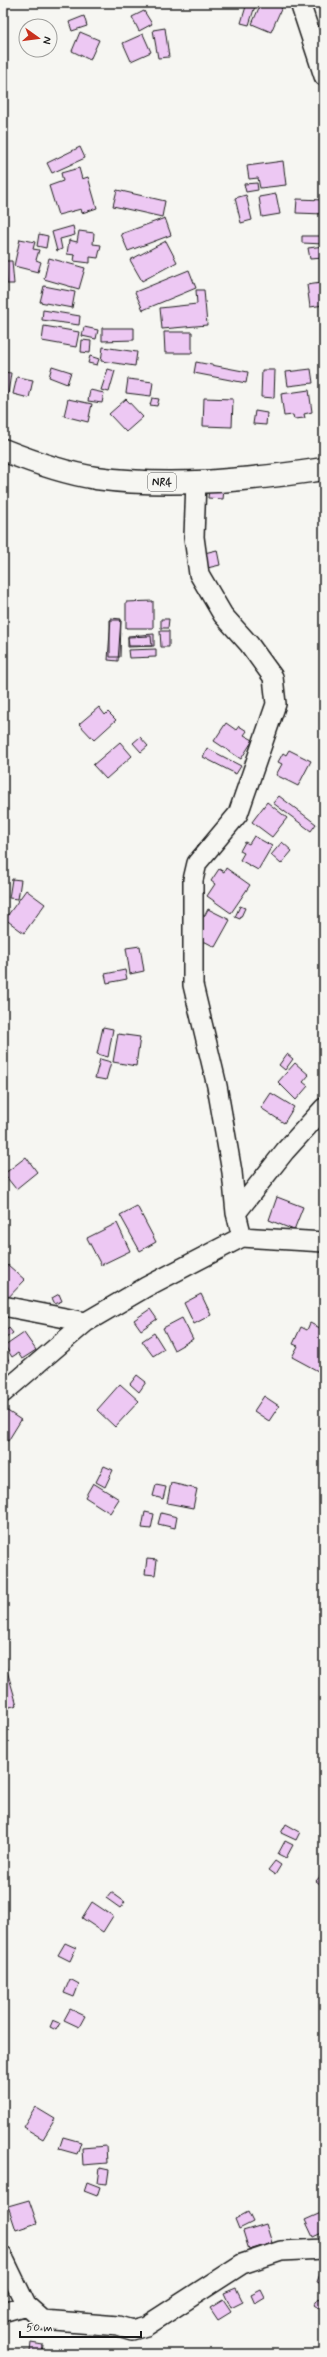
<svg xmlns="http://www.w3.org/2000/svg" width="327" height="2357" font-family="Mynerve,sans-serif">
<rect width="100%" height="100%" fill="#f6f6f2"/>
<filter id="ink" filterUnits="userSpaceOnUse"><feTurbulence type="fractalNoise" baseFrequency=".025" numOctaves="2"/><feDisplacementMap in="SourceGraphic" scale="8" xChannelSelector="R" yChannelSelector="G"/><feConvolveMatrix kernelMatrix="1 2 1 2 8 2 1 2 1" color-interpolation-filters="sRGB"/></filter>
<g filter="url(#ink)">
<path fill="#edc8f3" stroke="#1c1c1c" d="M247,3H256L249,25L241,23Z
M261,3H273L282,7L271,32L252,24Z
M144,11L152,24L139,31L132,17Z
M84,16L87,26L72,31L69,22Z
M324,21V42L319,43L317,33L323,32L321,22Z
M165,28L169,57L158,58L153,30Z
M80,32L99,40L90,60L72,51Z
M143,34L151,52L131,61L123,43Z
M80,147L85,158L52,173L47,163Z
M283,161L286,185L260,188L258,178L249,179L247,166Z
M79,168L82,179L88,177L97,208L82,213L81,209L58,215L49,186L63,181L61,173Z
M257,183L258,190L246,192L244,184Z
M117,190L165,201L162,217L113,206Z
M276,194L280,214L262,217L259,197Z
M246,195L252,220L241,223L235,198Z
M297,199L324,200V214L296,213Z
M165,218L171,235L128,251L121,234Z
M73,226L75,235L60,239L62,249L57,251L52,232Z
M79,231L94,233L93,244L101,245L98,258L90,257V263L74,261L75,255L67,254L69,240L77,242Z
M39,234L48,236L46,248L37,246Z
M302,236H324V244L302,243Z
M20,239L35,242L33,249L39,250L36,260L41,262L38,272L14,266Z
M166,241L177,262L142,281L130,260Z
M324,246V258L310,259L308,248Z
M49,258L85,268L79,289L44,279Z
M5,261H12L14,284H7Z
M189,270L196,288L143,310L135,292Z
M321,283L324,305L310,307L307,285Z
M44,286L75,292L72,308L40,302Z
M196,290H204L207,325L162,329L160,308L197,304Z
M43,310L80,316L79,325L42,320Z
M44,326L79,332L76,347L42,341Z
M84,327L98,330L96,339L82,336Z
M102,328H134V340L102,341Z
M164,332H192V353H165Z
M82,340L91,341L90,353L81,352Z
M103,347L137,352L135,366L101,361Z
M90,356L99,359L97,365L88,363Z
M196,362L248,372L246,383L194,373Z
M52,366L71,372L67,384L49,377Z
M108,369L115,371L109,392L101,390Z
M311,369L313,383L288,386L286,372Z
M262,370H275L274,398L261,397Z
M3,372L11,373L8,394L3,393Z
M17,377L33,380L29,398L13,394Z
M128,379L153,382L151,396L126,393Z
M90,390L104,393L102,403L88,401Z
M309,390L312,412L304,414L305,418L294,419L293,415L284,416L281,394Z
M152,398L159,399L157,406L150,405Z
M204,398L233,399L232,427L203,426Z
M68,399L92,404L88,422L64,416Z
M126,399L143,417L126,432L109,414Z
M255,411L267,413L266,425L253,424Z
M209,489L224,490L223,499L208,498Z
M217,550L220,565L203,569L200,554Z
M153,601V628H126V602Z
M111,618L121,619L118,661L108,660Z
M161,619H169L168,628H161Z
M110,620H121L120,657H110Z
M160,631H169V647H161Z
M154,634V646L128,647V636Z
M151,636L152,646H129L128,637Z
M156,649V657L129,658L128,650Z
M99,707L105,715L108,712L116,720L94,740L79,724Z
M226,723L236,730L239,726L247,731L244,735L253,740L241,759L214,741Z
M140,737L148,746L141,752L133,743Z
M120,742L132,756L106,779L93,765Z
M207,748L241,766L236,774L203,757Z
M289,750L311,761L298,786L276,775L282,764L278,762L283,753L286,755Z
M279,796L316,824L311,831L273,803Z
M267,802L287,818L272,837L252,822Z
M254,836L272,846L258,870L240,860L244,853L240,851L245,842L249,844Z
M282,842L292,851L281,864L271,855Z
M226,868L250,885L231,913L207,896L215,884L211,881L219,869L224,872Z
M12,879L21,880L18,899L9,898Z
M26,890L45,904L24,933L5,919Z
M240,906L245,908L240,919L235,917Z
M208,909L230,920L215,947L194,936L198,914L204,917Z
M140,946L144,971L130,974L126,948Z
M125,970L127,979L107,983L105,974Z
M103,1027L113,1029L108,1057L97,1054Z
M118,1034L140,1037L136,1066L113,1062Z
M287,1054L293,1059L285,1070L279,1065Z
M100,1059L111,1062L106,1080L95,1078Z
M295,1063L309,1075L303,1082L308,1086L296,1100L278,1082Z
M271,1093L294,1107L284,1123L261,1108Z
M26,1157L37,1172L16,1189L4,1174Z
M277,1197L303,1207L294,1230L269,1220Z
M137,1206L156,1242L140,1251L120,1215Z
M117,1223L130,1251L101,1265L87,1238Z
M8,1265L25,1280L3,1303V1270Z
M59,1294L62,1301L55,1304L52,1298Z
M201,1294L211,1315L194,1324L184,1303Z
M150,1309L157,1319L141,1330L134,1320Z
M182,1318L193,1339L174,1350L163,1328Z
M310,1323L324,1330V1349L320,1358L324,1361L318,1371L292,1357L298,1346L293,1344L301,1327L307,1330Z
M9,1328L13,1333L6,1338L3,1333Z
M24,1333L36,1350L22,1359L18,1353L12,1357L5,1346Z
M154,1333L164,1349L153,1356L142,1341Z
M3,1351L10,1362L3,1366Z
M137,1375L146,1382L139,1392L130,1384Z
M120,1384L139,1401L115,1427L97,1410Z
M264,1396L279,1406L269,1421L254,1411Z
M6,1410L21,1420L8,1441L3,1438V1416Z
M104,1466L113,1470L105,1487L96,1482Z
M93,1483L119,1499L110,1513L85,1497Z
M171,1483L197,1489L193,1508L167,1503Z
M156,1485L166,1487L163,1499L153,1496Z
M145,1512L154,1514L151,1529L142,1528Z
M161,1513L177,1517L175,1528L158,1524Z
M147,1559L157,1560L155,1575L145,1574Z
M3,1657L17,1705L3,1709Z
M286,1824L300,1832L296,1840L281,1833Z
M285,1841L293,1845L286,1858L278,1854Z
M275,1861L281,1865L275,1875L268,1870Z
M322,1874L324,1875V1887L316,1881Z
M111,1892L125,1902L120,1908L106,1898Z
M92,1902L113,1916L103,1932L82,1918Z
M65,1943L76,1948L70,1961L58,1955Z
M70,1979L79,1984L74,1997L64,1993Z
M70,2009L85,2016L79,2027L64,2020Z
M53,2020L60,2023L56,2030L50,2027Z
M35,2107L55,2119L43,2139L23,2127Z
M63,2137L81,2142L77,2154L59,2149Z
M106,2146L107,2163L83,2165L82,2148Z
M100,2168L109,2170L107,2184L98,2183Z
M87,2182L100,2187L97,2196L84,2191Z
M29,2200L37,2223L16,2230L8,2206Z
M248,2212L253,2222L239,2229L235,2219Z
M323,2212L324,2232L313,2237L305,2220Z
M266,2224L272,2243L249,2250L243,2231Z
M323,2266L324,2267V2285L317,2282Z
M236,2288L243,2302L231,2308L224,2293Z
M261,2290L265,2298L255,2304L251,2295Z
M319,2298L324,2302V2312L314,2305Z
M223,2300L231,2312L218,2320L210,2308Z
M31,2343L43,2345L42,2352L51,2354H23L24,2351L30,2352Z"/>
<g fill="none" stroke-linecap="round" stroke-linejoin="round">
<g stroke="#1c1c1c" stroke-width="22">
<path id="minor" d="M300,3L324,76
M196,481L194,537L199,574L223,615L249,644L273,677L276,704L238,814L197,863L193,880V985L217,1086L232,1172L236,1213L242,1237
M236,1213L285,1151L324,1108
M3,1306L86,1322
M3,1393L86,1322L146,1287L242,1237L324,1242
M3,2257L26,2305L43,2320L118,2326L132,2330L146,2326L242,2264L281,2251L324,2249
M3,2312L26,2305"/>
</g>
<g stroke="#1c1c1c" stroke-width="25">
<path id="trunk" d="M3,450C33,462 64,473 96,478C171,488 250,480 324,469"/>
</g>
<use href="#minor" stroke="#f6f6f2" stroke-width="19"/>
<use href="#trunk" stroke="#f6f6f2" stroke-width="22"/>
</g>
</g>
<g text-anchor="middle" stroke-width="4" stroke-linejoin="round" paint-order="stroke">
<rect fill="#f6f6f2" stroke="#5d5d5c" stroke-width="1" x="148" y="473" width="28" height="18" rx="3"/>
<g font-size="11" font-weight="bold" fill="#1c1c1c">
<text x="162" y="486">NR4</text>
</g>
</g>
<rect width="327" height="2357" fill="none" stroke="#f6f6f2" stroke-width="16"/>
<rect x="8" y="8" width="311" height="2341" fill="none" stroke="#1c1c1c" stroke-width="1.5" filter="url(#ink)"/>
<g transform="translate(38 38) rotate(104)"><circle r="19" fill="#f6f6f2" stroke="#9f9f9c"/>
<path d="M0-3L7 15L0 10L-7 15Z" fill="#c8321e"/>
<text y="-6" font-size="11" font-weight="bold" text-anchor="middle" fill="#1c1c1c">N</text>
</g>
<path d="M20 2331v6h121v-6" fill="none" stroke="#1c1c1c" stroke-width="2"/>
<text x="26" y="2331" font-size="12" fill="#1c1c1c" stroke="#f6f6f2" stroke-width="3" paint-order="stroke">50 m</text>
</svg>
